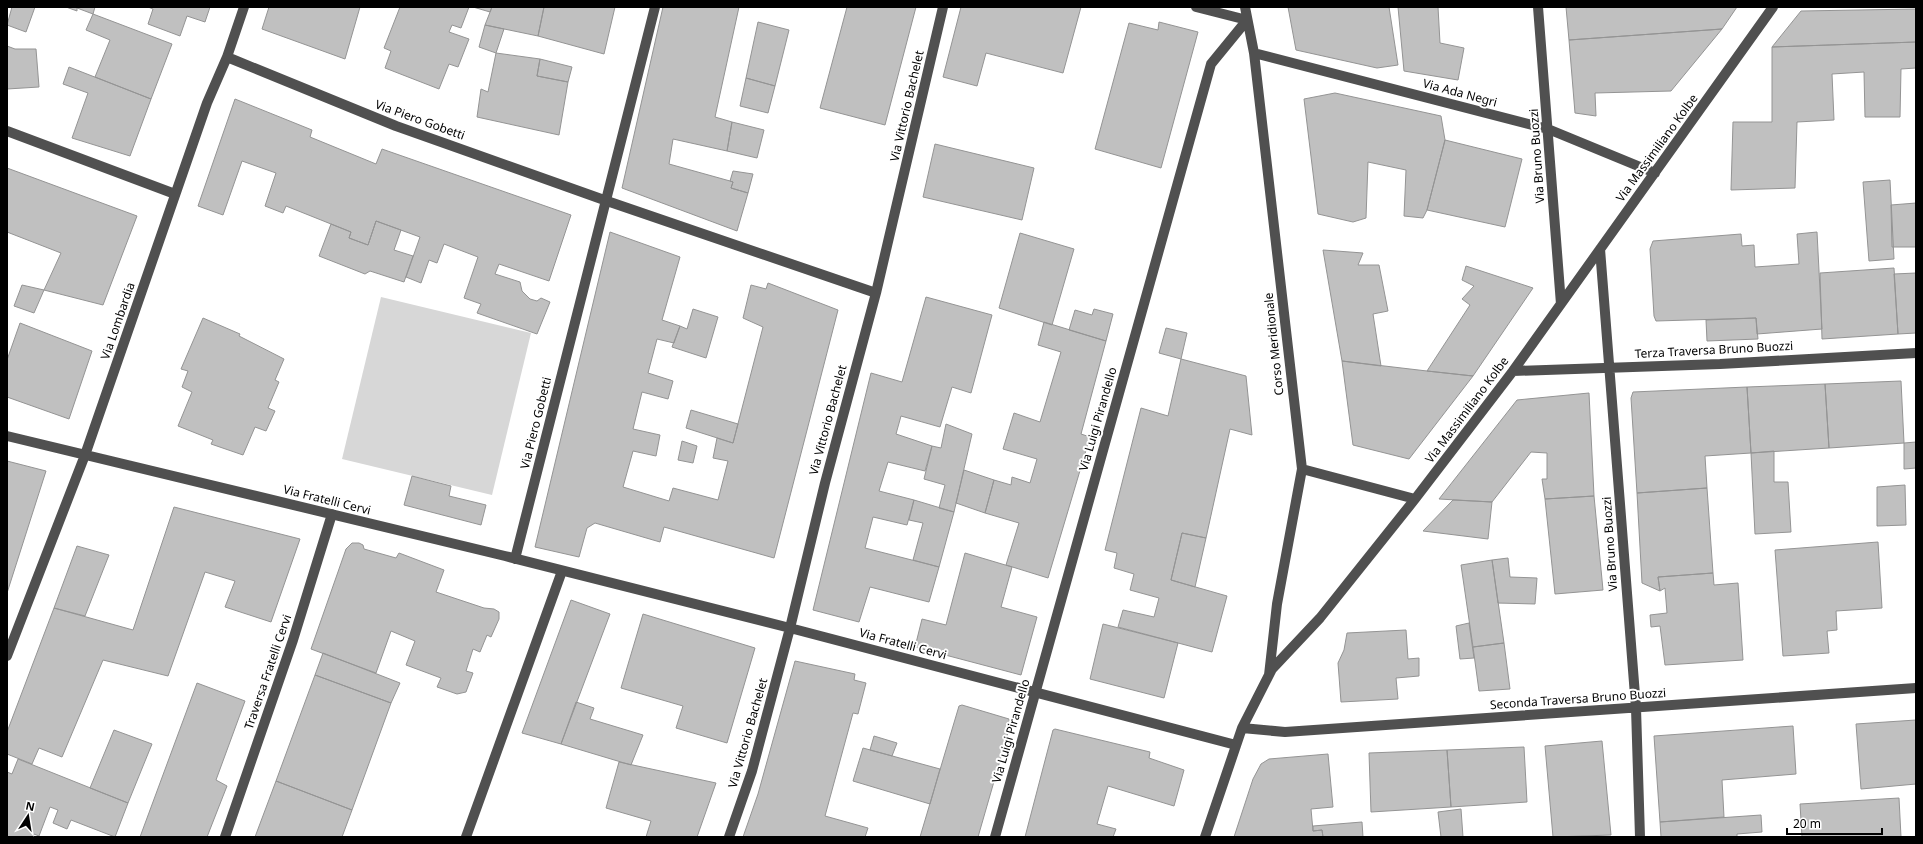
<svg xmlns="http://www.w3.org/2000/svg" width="1923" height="844" font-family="'Noto Sans',sans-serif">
<rect width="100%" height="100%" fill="#fff"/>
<path fill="#d7d7d7" d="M381,297L531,333L492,495L342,459Z"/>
<path fill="#c0c0c0" stroke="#949494" d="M12,7H35L26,32L7,25Z
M66,7H95L93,14L77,8V11Z
M148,7H210L205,22L187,16L180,36L148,24L153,9Z
M269,7H360L345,59L262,29Z
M400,7H469L461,28L452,25L449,32L469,39L458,67L449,64L439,89L385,68L391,51L384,48Z
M473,7H492L490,12Z
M492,7H544L538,36L485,25Z
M544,7H615L604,54L538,36Z
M663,7H739L715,117L732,122L727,151L673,139L669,164L730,181L733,182L731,188L748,193L737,231L622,188Z
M847,7H916L885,125L820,108Z
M961,7H1081L1063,73L986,53L977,86L943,77Z
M1288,7H1389L1398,65L1377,68L1296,50Z
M1398,7H1438L1440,43L1464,48L1458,80L1404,71Z
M1566,7H1737L1722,29L1569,40Z
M1916,9V42L1772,47L1801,11Z
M93,14L172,44L151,99L95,77L110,40L86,30Z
M758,22L789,30L775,86L746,78Z
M1159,22L1198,32L1161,168L1095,149L1129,23L1158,30Z
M485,25L504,29L496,53L479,47Z
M1722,29L1671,91L1595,93L1596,116L1575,113L1569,40Z
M1916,42V68L1901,69L1900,117H1865L1864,72L1832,74L1834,120L1797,122L1795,188L1731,190L1733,122H1772V47Z
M7,46L15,49H36L39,87L7,89Z
M496,53L540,59L537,76L568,82L559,135L477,117L481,89L488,92Z
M540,59L572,67L568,82L537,76Z
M69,67L151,99L130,156L72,138L88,93L63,84Z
M746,78L775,86L768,113L740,106Z
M1335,93L1441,116L1445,140L1427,210L1423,218L1404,216L1406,170L1368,162L1366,218L1353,222L1318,214L1304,99Z
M235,99L312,130L310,137L376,164L382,149L571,215L549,281L499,264L495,274L520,282L522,291L530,299L537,301L541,298L550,302L537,334L477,313L481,304L464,298L478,257L444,244L437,263L429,260L421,283L406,277L420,237L376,221L368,245L349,238L351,232L286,206L283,213L265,206L276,173L242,161L223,215L198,206Z
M732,122L764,130L757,158L727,151Z
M1445,140L1522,159L1505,227L1427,210Z
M935,144L1034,168L1022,220L923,197Z
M7,168L137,216L103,305L44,290L61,253L7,232Z
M733,171L753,174L748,193L731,188L733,182L730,181Z
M1890,180L1894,259L1869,261L1863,182Z
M1916,203V247H1892L1891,205Z
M376,221L401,230L394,250L413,256L404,282L370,271L365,274L319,256L331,224L351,232L349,238L368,245Z
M610,232L680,257L662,320L680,326L674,343L657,339L648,373L673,381L668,399L642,392L633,429L660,435L656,456L633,451L623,487L669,501L673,488L718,500L728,461L713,458L717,438L733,443L763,327L743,318L751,285L766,289L768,283L838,310L774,558L664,527L660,542L595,523L587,528L579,557L535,547Z
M1817,232L1822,329L1757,334L1756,318L1656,321L1654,316L1650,249L1653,241L1741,234L1742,246L1754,245L1755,267L1799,264L1797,234Z
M1020,233L1074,249L1052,325L999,308Z
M1323,250L1363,253L1358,265H1379L1388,311L1373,314L1381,366L1342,361Z
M1466,266L1533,288L1473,376L1427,371L1470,305L1462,299L1474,286L1462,280Z
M1894,268L1898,334L1822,339L1820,273Z
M1916,273V333L1898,334L1894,274Z
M22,285L44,290L34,313L14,306Z
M926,297L992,315L971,393L952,387L940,427L901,416L896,434L932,446L925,471L888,462L879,491L914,500L907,525L873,517L865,548L939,567L929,602L870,587L859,622L813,610L871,373L902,382Z
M693,309L718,317L706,358L672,347L680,326L687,329Z
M1094,309L1113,314L1106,341L1069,330L1075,310L1092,315Z
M203,318L240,334L239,336L284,359L275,380L279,382L268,408L275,411L266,431L255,427L243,455L211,444L213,440L178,426L192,392L182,387L188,371L181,369Z
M1756,318L1758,339L1707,341L1706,320Z
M1044,322L1106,341L1081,434L1090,437L1048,578L1006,565L1019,523L985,513L994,480L1011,485L1012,477L1030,483L1037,459L1003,449L1014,413L1040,422L1061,352L1038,345Z
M20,323L92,351L69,419L7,397V360Z
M1166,328L1187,333L1181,359L1159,353Z
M1181,359L1246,376L1252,435L1230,429L1206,538L1182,533L1171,580L1227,596L1212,652L1118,627L1123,610L1154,617L1159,598L1130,590L1134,574L1114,568L1117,553L1105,550L1141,408L1168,416Z
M1342,361L1427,371L1473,376L1409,459L1353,445Z
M1901,381L1904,443L1829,448L1825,384Z
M1825,384L1829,448L1751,453L1747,387Z
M1747,387L1751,453L1705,456L1707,488L1637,493L1631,398L1633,392Z
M1589,393L1594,496L1545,499L1542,479H1547V453L1531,452L1492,502L1439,499L1517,400Z
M691,410L738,424L733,443L686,428Z
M946,424L972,434L954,512L939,508L945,485L924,479L932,446L941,448Z
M682,441L697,446L693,463L678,460Z
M1916,442V468L1904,469V443Z
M1774,451V482H1788L1791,532L1755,534L1751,453Z
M7,461L46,471L7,593Z
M964,470L994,480L985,513L956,503Z
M412,476L451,486L449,496L486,505L481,525L404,505Z
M1905,485L1906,525L1877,526V487Z
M1707,488L1713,573L1658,577L1660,591L1642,583L1637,493Z
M1594,496L1603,590L1555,594L1545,499Z
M914,500L954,512L939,567L913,560L923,523L909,520Z
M1453,500L1492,502L1488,539L1423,531Z
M174,507L300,539L271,622L225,607L235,581L205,572L168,676L103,660L62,757L39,748L32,764L7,754V732L54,608L133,630Z
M1182,533L1206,538L1195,587L1171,580Z
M1878,542L1882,608L1836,611L1837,630L1827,631L1829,653L1783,656L1775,550Z
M352,543H359L363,545L364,549L396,558L399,553L444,570L436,592L484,608L494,609L499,612V619L491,637L487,635L480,652L473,649L466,671L473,673L466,692L457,694L437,687L441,678L406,665L415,641L391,631L376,673L311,649L346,549Z
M77,546L109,555L85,616L54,608Z
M965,553L1012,567L1001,607L1037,617L1021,675L915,647L922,619L946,625Z
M1508,558L1510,577L1537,578L1535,604L1498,603L1492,560Z
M1492,560L1504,643L1473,647L1461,565Z
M1713,573L1714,585L1738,583L1743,660L1665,665L1660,626L1651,627L1650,615L1667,613L1665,588L1660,591L1658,577Z
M571,600L610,614L561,744L522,733Z
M643,614L755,648L727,743L676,728L683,706L621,688Z
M1469,623L1474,658L1460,659L1456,626Z
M1103,624L1178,643L1164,698L1090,679Z
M1406,630L1408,659L1419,658V676L1396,678L1398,699L1341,702L1338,663L1344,650L1347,633Z
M1504,643L1510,689L1479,691L1473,647Z
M323,653L400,683L391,703L315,675Z
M795,661L855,674L854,680L866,683L858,714L853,713L825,816L868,828L865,837H743L758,794Z
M315,675L391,703L352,810L276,781Z
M197,683L245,701L216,780L227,786L207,837H140Z
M576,702L594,708L590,719L643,735L631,765L561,744Z
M962,705L1009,719L1010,726L978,837H920L959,706Z
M1916,720V784L1861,789L1856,724Z
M1793,726L1796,774L1722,780L1724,817L1660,822L1654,736Z
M1055,729L1150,752L1149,758L1184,770L1174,806L1108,786L1097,824L1116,829L1113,837H1025L1053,730Z
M114,730L152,744L128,803L90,788Z
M874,736L897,743L892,756L870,750Z
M1602,741L1611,835L1553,837L1545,746Z
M1524,747L1527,802L1451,807L1447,750Z
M863,748L940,769L930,804L853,781Z
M1447,750L1451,807L1371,812L1369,753Z
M1328,754L1333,807L1311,809L1313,831L1322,830L1323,837H1234L1253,779L1261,764L1269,759Z
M18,759L128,803L115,837L71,820L67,829L53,823L58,810L50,807L39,836L34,834L33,837H7V772L12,774Z
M619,762L716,783L697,837H646L651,821L606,808Z
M276,781L352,810L342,837H255Z
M1899,798L1901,837H1802L1800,804Z
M1461,809L1463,837H1441L1438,812Z
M1761,815L1762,832L1737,834V837H1661L1660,822Z
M1362,822L1363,837H1323L1322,830L1313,831V826Z"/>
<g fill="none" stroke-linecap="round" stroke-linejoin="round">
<path stroke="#505050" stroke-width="10" d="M1245,7L1254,53L1302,469L1277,604L1269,675
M1538,7L1561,304
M1254,53L1548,129L1655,173
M227,57L396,126L607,201L876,293
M7,131L175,194
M1600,249L1636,708L1640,837
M1513,371L1720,364L1916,353
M7,436L505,556L790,628L1236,745
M1302,469L1415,499
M515,559L655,7
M7,656L85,455L207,103L227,57L244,7
M1242,728L1285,732L1916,688
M225,837L293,640L332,514
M466,837L562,571
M729,837L752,771L790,628L825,483L876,293L943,7
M995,837L1211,64L1247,20L1196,7
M1205,837L1242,728L1272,669L1320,618L1415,499L1513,371L1773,7"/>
</g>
<g text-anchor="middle" stroke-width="4" stroke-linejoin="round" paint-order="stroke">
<g font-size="12" fill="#000" stroke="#fff">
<text transform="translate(1460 93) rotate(15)" y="4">Via Ada Negri</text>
<text transform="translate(907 106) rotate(-77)" y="4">Via Vittorio Bachelet</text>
<text transform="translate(420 120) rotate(20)" y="4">Via Piero Gobetti</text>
<text transform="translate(1657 148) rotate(-54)" y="4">Via Massimiliano Kolbe</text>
<text transform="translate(1537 156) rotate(-94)" y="4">Via Bruno Buozzi</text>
<text transform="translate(118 321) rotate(-71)" y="4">Via Lombardia</text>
<text transform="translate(1274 344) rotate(-96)" y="4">Corso Meridionale</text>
<text transform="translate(1714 350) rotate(-3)" y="4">Terza Traversa Bruno Buozzi</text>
<text transform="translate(1467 410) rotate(-53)" y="4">Via Massimiliano Kolbe</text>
<text transform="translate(1098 419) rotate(-74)" y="4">Via Luigi Pirandello</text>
<text transform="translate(828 420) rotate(-75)" y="4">Via Vittorio Bachelet</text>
<text transform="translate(536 423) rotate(-76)" y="4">Via Piero Gobetti</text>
<text transform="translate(327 500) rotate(14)" y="4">Via Fratelli Cervi</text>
<text transform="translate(1610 544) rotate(-94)" y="4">Via Bruno Buozzi</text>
<text transform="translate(903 644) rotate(15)" y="4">Via Fratelli Cervi</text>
<text transform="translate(268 672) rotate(-71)" y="4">Traversa Fratelli Cervi</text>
<text transform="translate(1578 699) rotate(-4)" y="4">Seconda Traversa Bruno Buozzi</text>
<text transform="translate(1011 731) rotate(-74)" y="4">Via Luigi Pirandello</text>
<text transform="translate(748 733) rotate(-74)" y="4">Via Vittorio Bachelet</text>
</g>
</g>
<rect width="1923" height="844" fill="none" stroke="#000000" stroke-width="16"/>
<g transform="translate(28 816) rotate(12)" stroke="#ffffff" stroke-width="3" paint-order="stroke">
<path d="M0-3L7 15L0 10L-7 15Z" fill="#000000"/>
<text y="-6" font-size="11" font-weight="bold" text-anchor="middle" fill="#000000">N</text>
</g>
<path d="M1787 828v6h95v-6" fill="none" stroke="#000000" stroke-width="2"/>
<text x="1793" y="828" font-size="12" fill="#000000" stroke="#ffffff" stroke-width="3" paint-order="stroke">20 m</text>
</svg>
